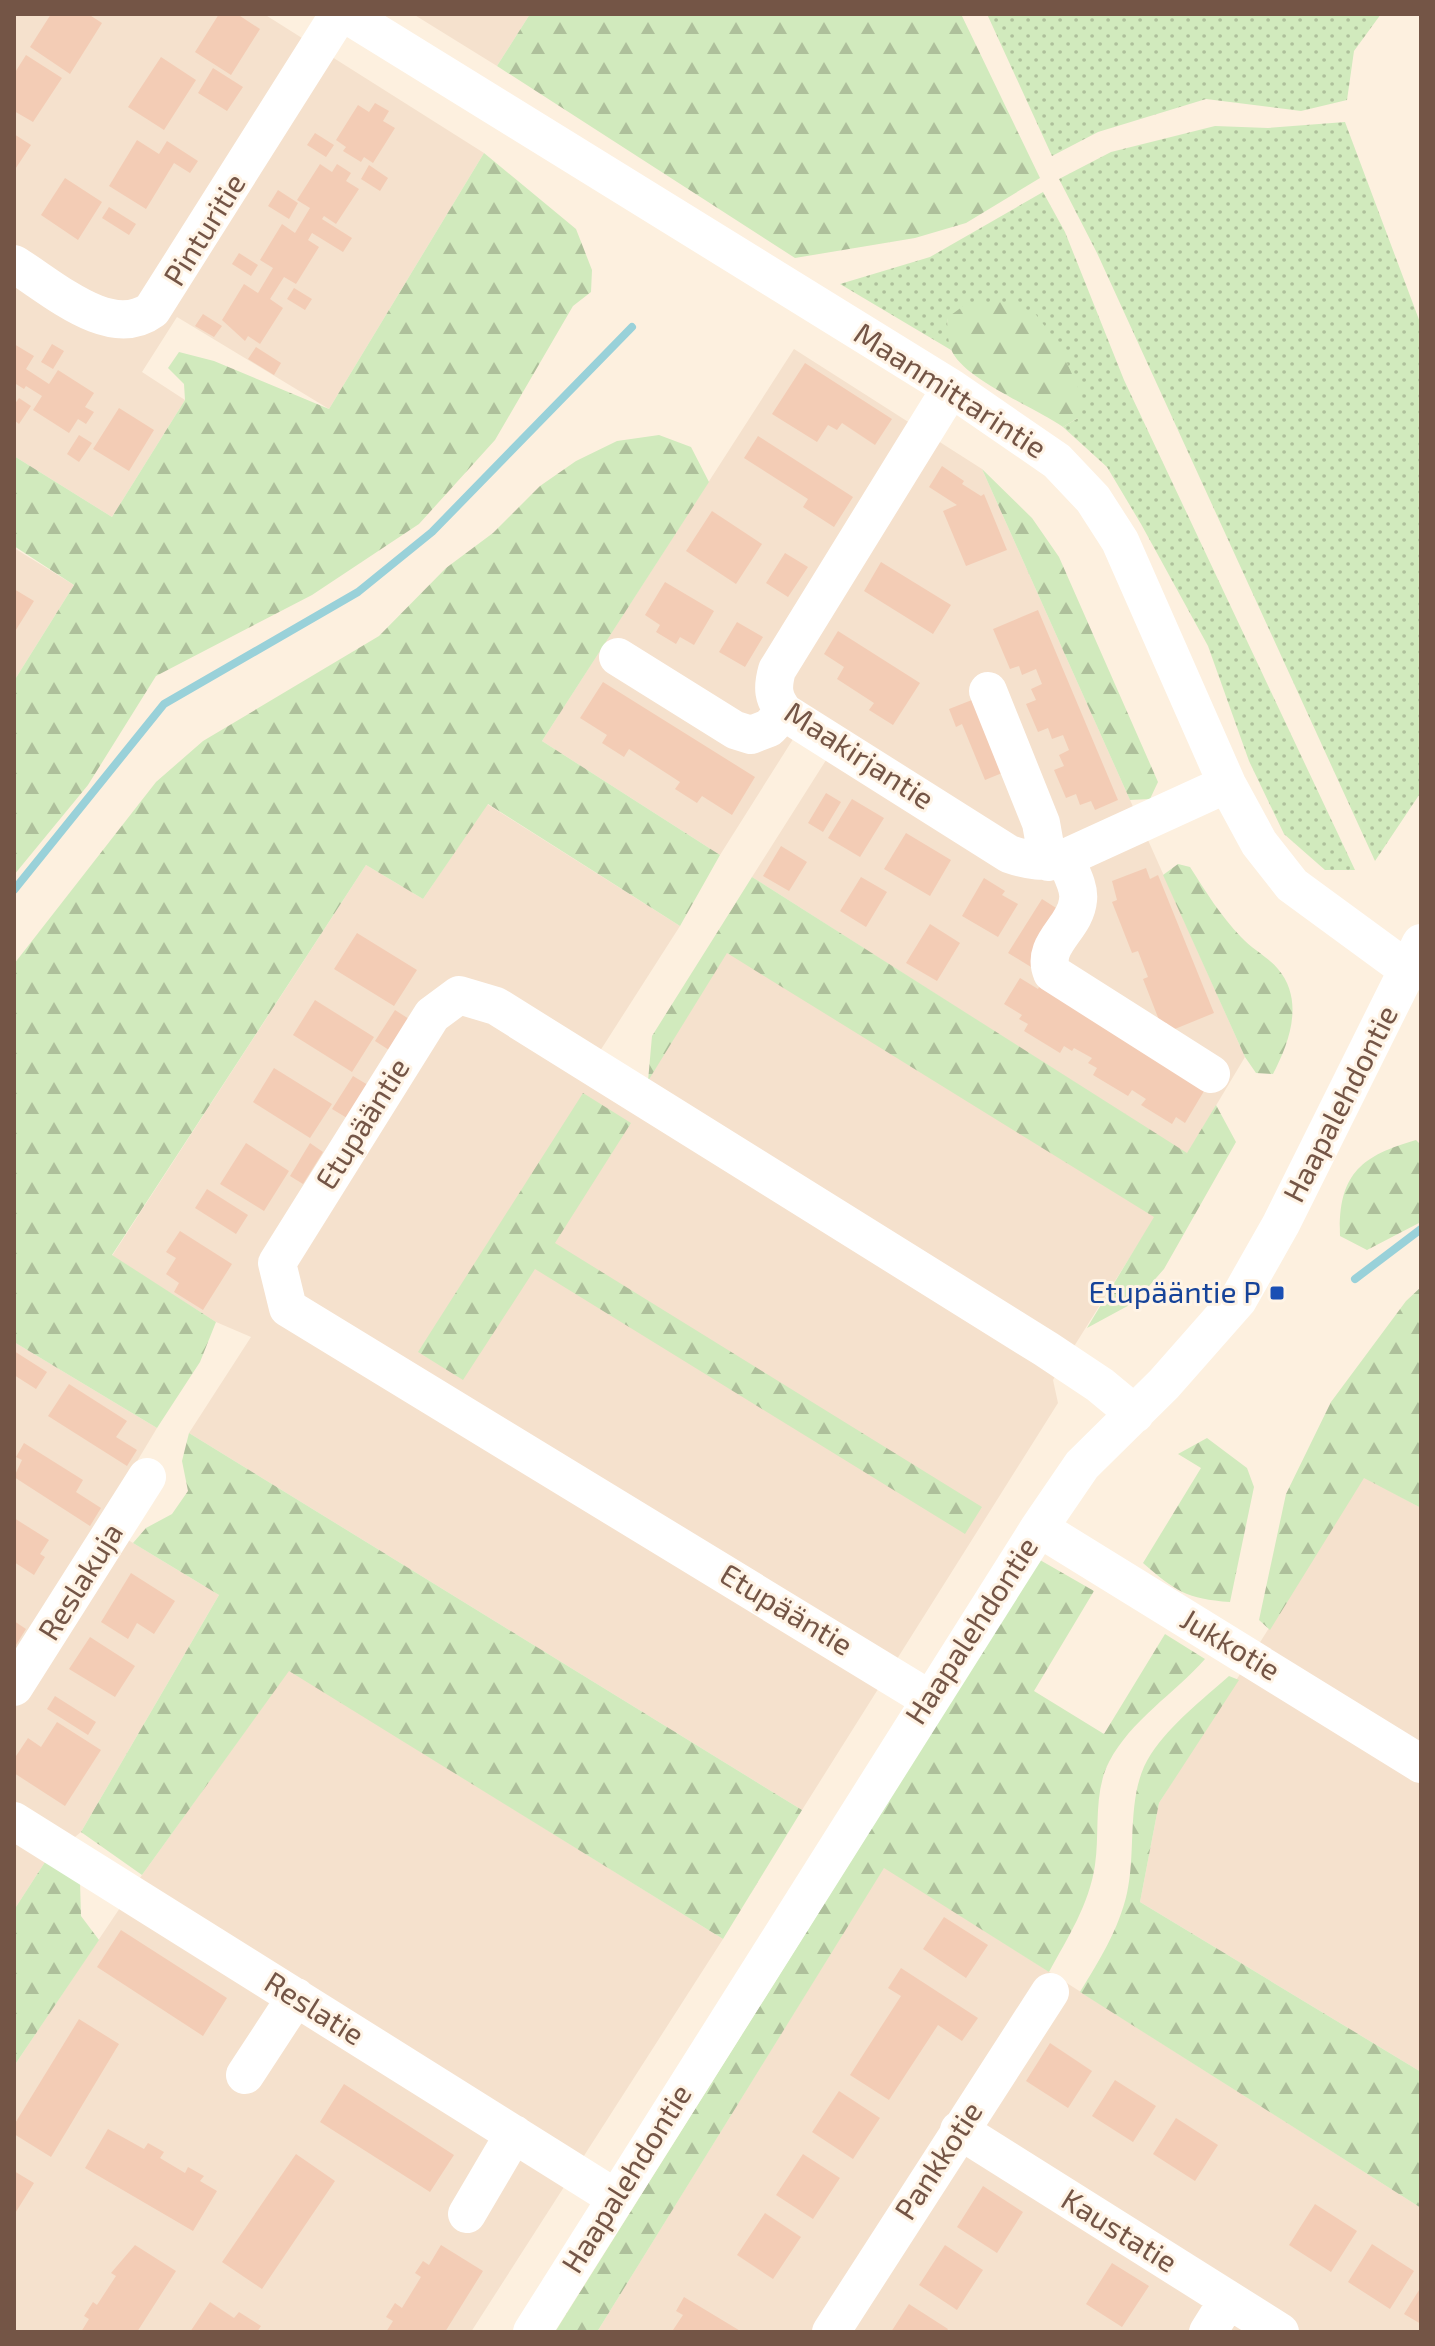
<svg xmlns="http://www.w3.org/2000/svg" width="1435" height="2346" font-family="'Exo 2',sans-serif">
<defs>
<pattern id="grass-dots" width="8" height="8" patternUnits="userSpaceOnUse" patternTransform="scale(2)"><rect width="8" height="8" fill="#d1eabd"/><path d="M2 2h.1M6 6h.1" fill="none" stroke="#aec09b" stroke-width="1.8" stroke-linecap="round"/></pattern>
<pattern id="forest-firs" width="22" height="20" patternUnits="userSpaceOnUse" patternTransform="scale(2)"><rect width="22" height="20" fill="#d1eabd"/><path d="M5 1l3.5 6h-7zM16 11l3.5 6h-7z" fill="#aec09b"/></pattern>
</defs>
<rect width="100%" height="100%" fill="#fdf0df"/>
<path fill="#f5e1cd" d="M14,14H264L484,153L329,409L177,317L142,372L185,400L112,517L14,456Z
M413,14H530L497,66Z
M794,349L982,469L1245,1057L1187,1154L752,877L828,757L795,736L720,855L542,741Z
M14,548L74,585L14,681Z
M487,804L680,926L600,1051L648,1080L727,952L1155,1217L1053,1380L1058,1403L802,1810L189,1433L251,1337L216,1322L112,1256L366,865L423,899Z
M14,1342L157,1428L100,1523L219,1595L81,1832L45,1862L14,1910Z
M1364,1477L1421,1508V2072L1140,1902L1159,1803Z
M289,1670L723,1939L471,2332H14V2066L142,1875Z
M884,1867L1421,2208V2332H597Z"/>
<path fill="url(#grass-dots)" d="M987,14H1381L1354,51L1347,100L1301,111L1206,99L1098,132L1052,156Z
M1345,122L1421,325V792L1375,861L1097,253L1059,179L1111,152L1215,126L1268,128Z
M1043,192L1065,232L1124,380L1355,870H1325L1284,834L1249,761L1208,646L1141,524L1107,467L1063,427L1078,418L947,318L951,350L840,284L930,257Z"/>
<path fill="url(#forest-firs)" d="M530,14H961L1040,178L966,223L915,238L795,258L497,66Z
M484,153L576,229L592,270L591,292L573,306L495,440L419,524L312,595L156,676L88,785L14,875V681L74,585L14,546V456L112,517L185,400L184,384L168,368L179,352L214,361L329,409Z
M1003,302L1034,312L1059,345L1080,392L1078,418L1063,427C1035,407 962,379 951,349C947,341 948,327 947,318L966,304Z
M659,435L691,447L709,482L542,741L720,855L680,926L488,804L423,899L366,865L112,1255L216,1322L200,1362L157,1428L14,1342V964L156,782L203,741L379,636L446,568L493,533L540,486L576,461L617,441Z
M982,469L1032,518L1059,557L1158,782L1150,799L1130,800Z
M1178,864L1190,867C1206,892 1220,915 1241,937C1252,949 1268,957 1278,969C1305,1001 1289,1043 1273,1074L1256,1073L1245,1057L1163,875Z
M752,877L1187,1153L1216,1105L1236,1142L1164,1269L1135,1302L1087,1328L1154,1217L727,953L648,1081L652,1036Z
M583,1093L631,1123L555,1243L982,1507L965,1534L535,1269L463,1380L418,1352Z
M1416,1140L1421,1145L1419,1223L1367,1250L1340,1236C1338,1175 1360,1156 1416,1140Z
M1421,1287V1508L1364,1478L1270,1630L1259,1620L1286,1494L1331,1402L1406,1301Z
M189,1433L802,1810L723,1939L289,1671L142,1875L81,1832L219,1595L133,1543L146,1528L172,1514L188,1491L182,1461Z
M1207,1438L1247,1468L1254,1487L1230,1602C1187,1599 1175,1591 1143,1563L1201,1468L1178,1454Z
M1040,1560L1094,1591L1034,1691L1104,1734L1165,1634L1205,1659C1174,1694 1131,1720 1109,1762C1093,1793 1100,1832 1095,1865C1089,1905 1068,1937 1049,1972L884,1868L597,2332H555Z
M1229,1676L1239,1680L1159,1803L1140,1902L1421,2072V2208L1080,1992C1099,1961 1119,1929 1127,1893C1137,1849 1125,1793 1151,1754C1171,1724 1202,1700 1229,1676Z
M45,1862L80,1882L81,1916L99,1940L14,2066V1910Z"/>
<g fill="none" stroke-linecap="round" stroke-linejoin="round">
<path stroke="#99d1d9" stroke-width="8" d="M14,890L164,704L358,592L432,532L632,327
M1355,1279L1421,1229"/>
</g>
<path fill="#f3ccb5" d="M51,14H88L102,23L70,74L30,47Z
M219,14H237L260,29L231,75L195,52Z
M26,55L62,78L33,122L14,111V74Z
M161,57L196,80L164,130L128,107Z
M213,68L243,87L227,111L198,93Z
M375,103L389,111L383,121L395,128L373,163L364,157L361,162L343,151L346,147L336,140L358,105L369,112Z
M315,133L334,145L326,157L307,145Z
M14,134L31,145L14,171Z
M137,140L159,154L167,141L198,161L190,173L174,163L146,209L109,186Z
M320,164L332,172L337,164L351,173L346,181L359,189L336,224L324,216L322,219L352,238L343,252L312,233L308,240L319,247L296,284L284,277L270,299L283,308L260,344L248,336L245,341L222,320L244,284L258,293L273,268L260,260L282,224L295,233L310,208L297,200Z
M369,165L388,178L380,191L361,179Z
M65,178L102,202L78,240L41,215Z
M278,190L298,203L289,219L268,206Z
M109,207L136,224L129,235L102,218Z
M239,253L258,265L251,276L232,264Z
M294,288L312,299L305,310L287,299Z
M203,314L222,326L214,337L195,326Z
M14,344L34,356L26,369L49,384L58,370L94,393L85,407L94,412L86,424L78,419L69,433L33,410L42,396L26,386L24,389L16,384L14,388Z
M52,344L64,351L53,369L41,362Z
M256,347L281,363L274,375L248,359Z
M805,363L892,419L875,445L842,423L837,430L828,425L817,442L772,414Z
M19,398L31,406L19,424L14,420V405Z
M119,408L154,430L129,471L93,449Z
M79,435L92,443L79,462L67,454Z
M758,436L853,497L834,527L803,507L808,499L744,458Z
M942,466L964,481L962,484L981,496L984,494L1007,550L966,566L943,511L957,505L929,487Z
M712,511L762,544L736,584L686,551Z
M785,553L808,567L788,597L766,583Z
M881,562L951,605L933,634L864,591Z
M665,582L714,611L694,645L680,637L676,644L656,632L660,625L645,615Z
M14,589L34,601L14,633Z
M1038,610L1118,800L1095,810L1091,801L1080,805L1076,794L1066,798L1054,770L1064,766L1059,755L1069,750L1063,735L1052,739L1048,728L1038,732L1026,704L1036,700L1031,689L1042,684L1036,669L1022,675L1019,666L1010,669L993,629Z
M737,622L763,637L745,667L719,652Z
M838,631L920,683L893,725L869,710L874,703L837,679L844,667L824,654Z
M603,682L755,777L732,815L702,796L697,803L675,789L680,782L629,749L624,757L602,743L607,735L580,718Z
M977,698L1007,771L985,780L962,724L956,727L949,709Z
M826,793L841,802L823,832L808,823Z
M852,799L884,818L860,857L828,838Z
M906,833L951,860L930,896L884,869Z
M781,846L807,862L789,891L763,876Z
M1146,868L1150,879L1158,875L1214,1013L1170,1031L1167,1023L1161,1025L1143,979L1148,977L1138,951L1132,953L1112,902L1117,900L1112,881Z
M861,877L887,892L866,927L840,911Z
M984,878L1005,891L1002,895L1018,904L998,937L962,916Z
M1042,899L1064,913L1031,967L1008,953Z
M930,924L960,943L937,981L906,963Z
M357,933L417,970L394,1006L334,969Z
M1020,978L1038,989L1041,983L1207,1086L1185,1123L1176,1117L1172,1124L1141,1105L1146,1099L1132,1090L1128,1096L1093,1075L1097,1068L1088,1063L1092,1058L1074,1048L1072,1051L1064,1046L1060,1053L1024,1031L1028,1024L1019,1019L1022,1015L1004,1004Z
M315,1000L374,1037L352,1072L293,1035Z
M395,1010L409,1019L389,1050L375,1041Z
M274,1068L332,1104L310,1138L253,1102Z
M353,1076L368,1085L347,1118L332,1109Z
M246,1143L289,1171L264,1211L220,1184Z
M310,1143L323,1152L303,1184L290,1176Z
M207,1189L248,1215L236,1234L195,1208Z
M180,1231L232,1264L203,1310L174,1292L179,1283L166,1274L176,1258L166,1252Z
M14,1351L47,1372L36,1389L14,1375Z
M69,1384L127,1421L116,1437L137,1450L127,1466L48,1416Z
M24,1443L83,1480L76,1492L101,1508L90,1526L14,1477L22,1460L16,1457Z
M14,1518L49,1540L40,1554L45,1557L34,1575L14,1562Z
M131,1573L175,1601L154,1634L137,1623L128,1639L101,1622Z
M14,1621L26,1629L14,1648Z
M90,1637L135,1666L115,1697L69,1669Z
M55,1696L96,1722L88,1735L47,1709Z
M57,1722L101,1750L65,1806L14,1773V1759L28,1738L41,1747Z
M944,1917L988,1945L966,1978L923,1949Z
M121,1930L227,1998L203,2036L97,1967Z
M901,1968L978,2018L962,2041L938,2025L889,2100L850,2075L901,1996L888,1988Z
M79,2019L119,2044L51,2157L14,2134V2125Z
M1050,2043L1092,2071L1068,2108L1026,2081Z
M1115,2080L1156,2106L1133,2142L1092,2116Z
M344,2084L454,2155L430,2192L320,2122Z
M839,2091L880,2118L853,2159L812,2132Z
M1176,2118L1218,2145L1195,2181L1153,2154Z
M108,2129L144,2149L148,2143L164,2152L160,2158L185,2173L188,2167L204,2176L200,2181L217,2191L193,2231L85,2168Z
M296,2154L335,2181L262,2289L222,2262Z
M803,2154L840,2178L813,2219L776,2195Z
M14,2171L34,2183L14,2215Z
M983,2186L1023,2212L997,2253L957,2227Z
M1315,2204L1357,2231L1331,2272L1289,2245Z
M765,2213L801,2237L773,2279L737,2255Z
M1372,2244L1414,2271L1390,2309L1348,2282Z
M135,2245L176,2271L137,2332H81L89,2319L84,2316L93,2302L97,2305L116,2276L111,2273Z
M441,2245L483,2271L445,2332H386L393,2321L386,2317L395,2303L402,2308L421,2277L415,2273L423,2261L429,2265Z
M945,2245L983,2270L957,2310L919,2285Z
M1112,2263L1149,2286L1122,2327L1086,2304Z
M1421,2287V2324L1404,2314Z
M684,2297L742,2332H676L673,2330L683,2315L676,2311Z
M210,2302L234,2318L239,2312L261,2326L257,2332H190Z
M909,2304L948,2329L946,2332H891Z"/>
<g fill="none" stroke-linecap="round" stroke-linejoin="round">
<path stroke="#fff" stroke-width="38" d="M346,14L951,388L1057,461L1093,499L1120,541L1227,784L1259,843L1292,885L1408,970
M14,264C52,287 110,341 152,310L339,14
M951,388L777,670C772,688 773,698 784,712L1009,854C1029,861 1044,863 1065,858L1227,784
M618,657L735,730L751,735L769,728L784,712
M988,691L1041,823L1048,862
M1065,858C1070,871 1080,887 1078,900C1076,928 1040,944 1052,973L1211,1074
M1039,1528L1421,1764
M14,1687L147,1477
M929,1699L288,1308L277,1263L432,1015L459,995L496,1006L1046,1349L1100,1385L1135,1414
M14,1821L614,2197
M245,2075L296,1997
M959,2130L1280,2332
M467,2214L514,2134
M532,2332L1039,1528L1082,1465L1164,1384L1238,1300L1281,1224L1421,943
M831,2332L1050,1992
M1208,2332L1228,2300"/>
</g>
<rect fill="#1a4fb4" stroke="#fff4e6" stroke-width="3" x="1269" y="1285" width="16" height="16" rx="4"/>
<g text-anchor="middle" stroke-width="6" stroke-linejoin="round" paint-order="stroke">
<g font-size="30" fill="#745546" stroke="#fff4e6">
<text transform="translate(205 230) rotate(-58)" y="10">Pinturitie</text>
<text transform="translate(950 391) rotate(33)" y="10">Maanmittarintie</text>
<text transform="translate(859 756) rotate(33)" y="10">Maakirjantie</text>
<text transform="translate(1341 1104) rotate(-63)" y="10">Haapalehdontie</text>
<text transform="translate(363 1124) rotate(-58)" y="10">Etupääntie</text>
<text transform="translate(81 1582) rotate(-58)" y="10">Reslakuja</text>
<text transform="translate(786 1610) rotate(31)" y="10">Etupääntie</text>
<text transform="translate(972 1631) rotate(-57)" y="10">Haapalehdontie</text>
<text transform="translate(1230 1645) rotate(31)" y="10">Jukkotie</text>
<text transform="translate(314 2009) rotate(32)" y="10">Reslatie</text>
<text transform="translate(939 2161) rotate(-57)" y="10">Pankkotie</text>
<text transform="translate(627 2179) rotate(-58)" y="10">Haapalehdontie</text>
<text transform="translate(1119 2231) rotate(32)" y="10">Kaustatie</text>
</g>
<g font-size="30" fill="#164399" stroke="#fff4e6" text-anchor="end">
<text x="1261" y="1303">Etupääntie P</text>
</g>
</g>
<rect width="1435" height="2346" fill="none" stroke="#745546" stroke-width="32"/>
</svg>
